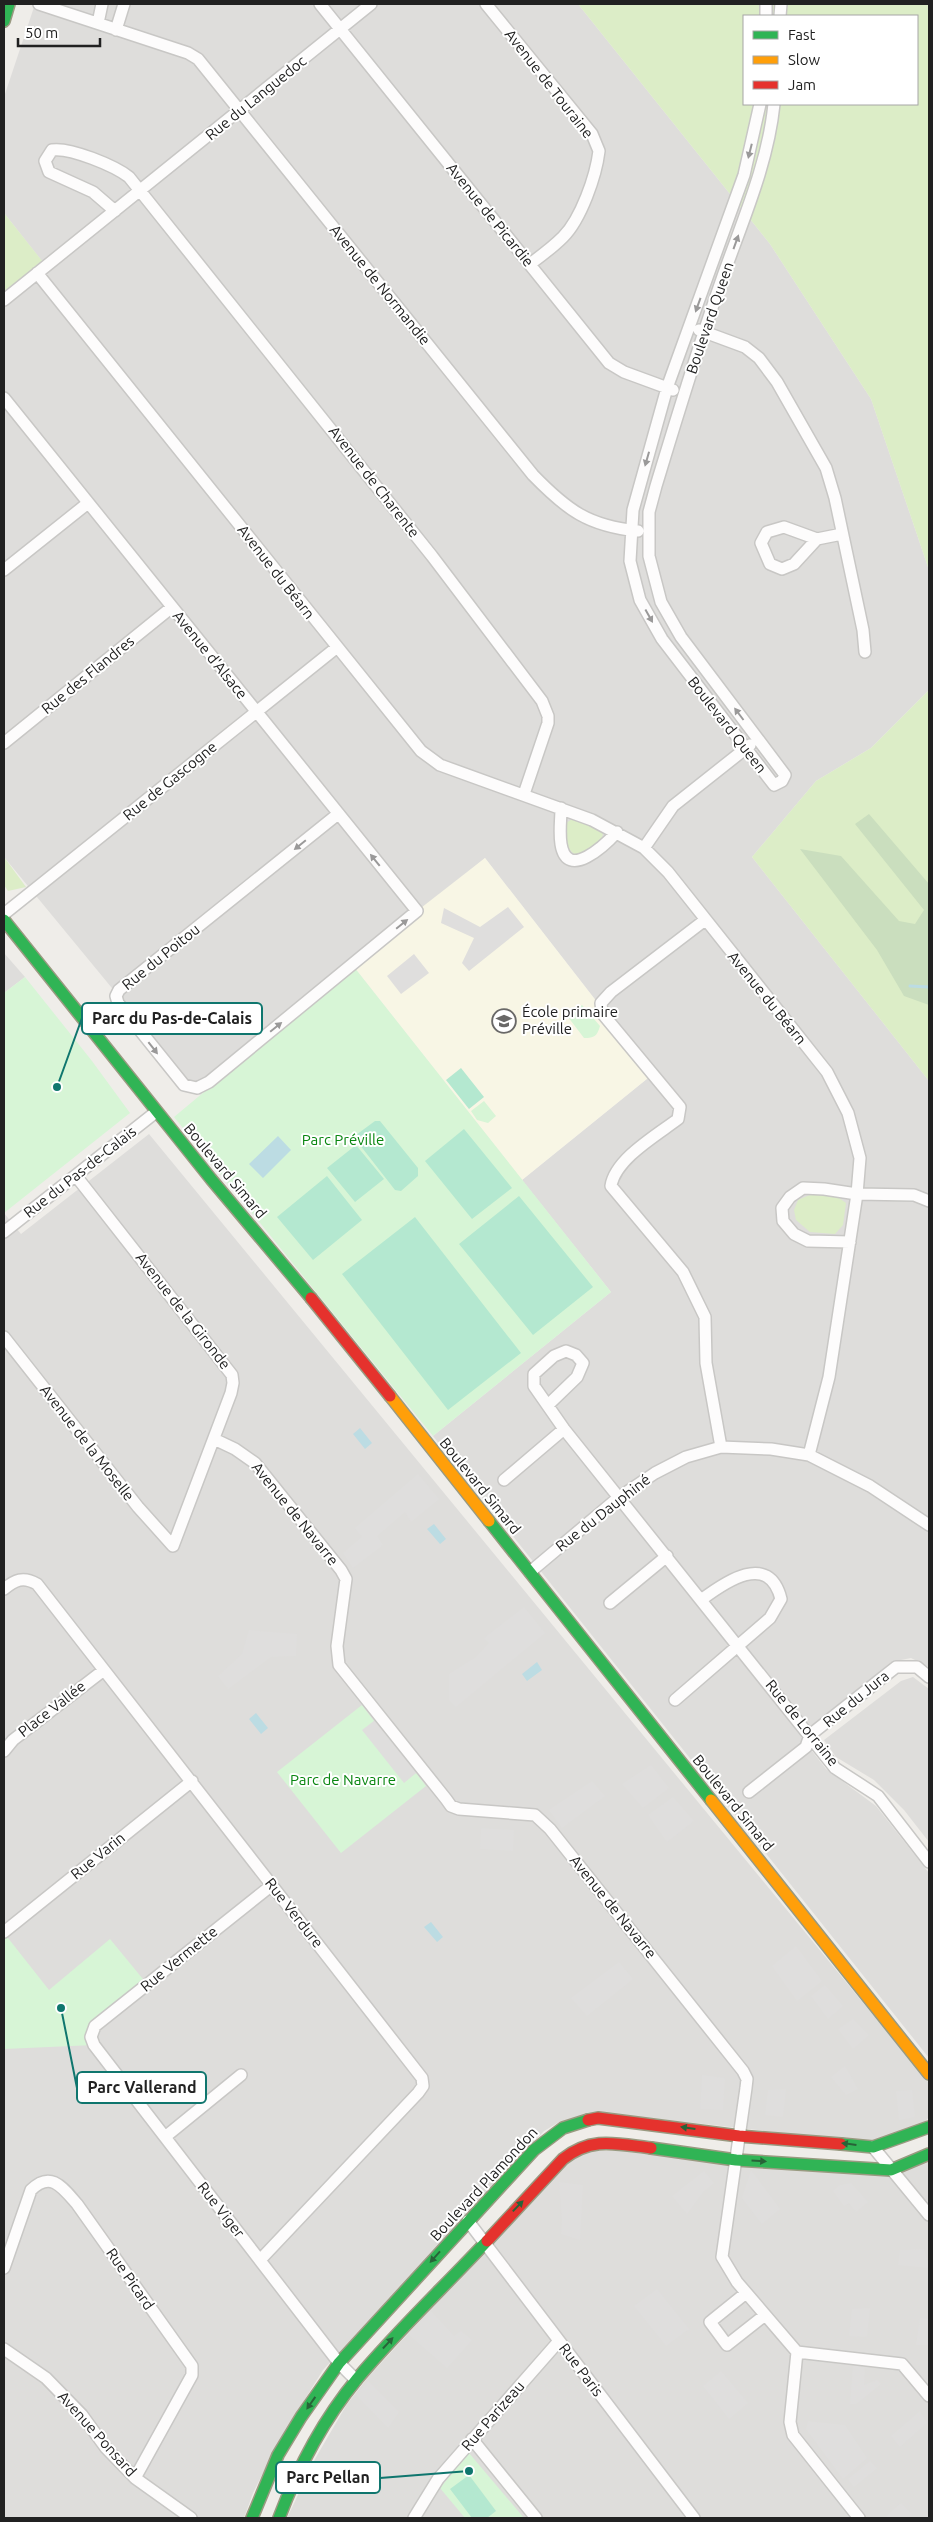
<svg xmlns="http://www.w3.org/2000/svg" width="933" height="2522" font-family="Ubuntu,sans-serif">
<rect width="100%" height="100%" fill="#efede9"/>
<path fill="#dedddb" d="M35,4H578L770,244L871,399L929,570V690L871,748L816,781L752,857L929,1081V1667L911,1658L891,1662L801,1737L826,1769L876,1806L929,1873V2058L433,1436L611,1292L522,1180L653,1074L485,858L200,1095L4,857V308L49,270L4,213V97Z
M4,953L25,977L4,993Z
M149,1134L929,2083V2117L922,2125L874,2143L623,2115L561,2121L544,2131L323,2370L279,2441L253,2493L244,2518H4V1213L21,1234Z
M913,1677L929,1689V1842L904,1810L874,1780L836,1757L824,1740L901,1681Z
M595,2151H621L743,2166L929,2162V2518H287L315,2459L347,2404L369,2376L560,2169L580,2155Z"/>
<path fill="#f8f6e5" d="M485,858L653,1074L522,1180L354,967L417,911Z"/>
<path fill="#dcedc7" fill-rule="evenodd" d="M578,4H929V570L871,399L770,244ZM744,16H917V104H744Z
M4,213L43,262L4,294Z
M929,690V1081L752,857L816,781L871,748Z
M574,818L602,831L603,834C600,847 588,853 576,855C564,848 566,836 566,823Z
M4,857L26,887L8,891L4,885Z
M812,1194L836,1196L846,1203L843,1225L835,1234L810,1232L796,1220L794,1210L798,1200Z"/>
<path fill="#cadebe" d="M869,814L929,884V1005L904,996L877,950L800,849L841,856L899,921L915,924L924,910L855,824Z"/>
<path fill="#d7f5d6" d="M354,967L611,1292L433,1436L174,1117Z
M25,977L92,1061L130,1113L4,1213V993Z
M582,1005L600,1026C597,1036 595,1038 584,1038L568,1017Z
M484,1101L496,1116L488,1123L477,1120L471,1111Z
M362,1705L374,1721L363,1730L404,1782L416,1773L426,1786L341,1853L277,1772Z
M4,1933L49,1990L110,1939L147,1984L95,2026L94,2045L4,2049Z
M469,2453L524,2518H465L440,2488Z"/>
<path fill="#b4e8d0" d="M461,1068L484,1097L469,1109L446,1080Z
M375,1121H380L418,1168V1176L401,1191L395,1190L356,1140V1135Z
M464,1129L512,1188L472,1219L425,1161Z
M356,1145L384,1179L355,1202L327,1168Z
M327,1176L362,1220L313,1260L277,1217Z
M519,1196L593,1287L533,1335L459,1244Z
M415,1217L521,1353L448,1410L342,1274Z
M469,2475L496,2511L487,2518H472L450,2489Z"/>
<path fill="#dfdedd" d="M508,907L524,927L469,971L462,963L474,938L441,923L444,908L480,927Z
M414,954L429,973L401,994L387,976Z
M418,1474L439,1499L411,1522L405,1512L377,1536L383,1545L353,1568L343,1553L362,1537L355,1528Z
M524,1607L545,1633L456,1707L449,1700V1674L476,1657L489,1643L484,1638Z
M249,1630L297,1634L296,1656L271,1657L228,1689L218,1676L242,1654Z
M374,1721L416,1773L404,1783L362,1730Z
M651,1765L669,1788L643,1808L622,1784Z
M592,1781L605,1796L562,1828L549,1810Z
M673,1797L694,1821L667,1842L648,1815Z
M481,1828L514,1830L513,1851L480,1849Z
M796,1946L822,1981L797,2001L772,1966Z
M619,1962L633,1979L587,2016L571,1998Z
M825,1985L843,2006L828,2019L811,1996Z
M853,2019L869,2035L853,2049L838,2029Z
M845,2066L858,2089L846,2095L831,2077Z
M702,2075L725,2078L723,2110L700,2109Z
M786,2089L783,2117L765,2115L768,2090Z
M912,2090L915,2117L899,2120L896,2091Z
M751,2170L780,2209L762,2224L742,2198Z
M704,2171L714,2183L703,2192L687,2214L672,2196Z
M559,2182L583,2185L580,2240L561,2234L562,2220Z
M851,2183L868,2202L856,2212L849,2203L844,2206L833,2191L840,2185Z
M924,2249L929,2268L898,2265L900,2250Z
M657,2289L689,2329L666,2346L634,2306Z
M870,2308L867,2337L849,2336L852,2309Z
M431,2311L454,2336L461,2331L472,2340L447,2368L408,2334Z
M920,2318L929,2319V2345H916Z
M853,2365L865,2367L864,2385L877,2380L881,2384L856,2404H850Z
M721,2371L748,2403L729,2419L703,2386Z
M368,2381L399,2412L388,2428L356,2395Z
M920,2411L927,2423L900,2447L891,2436Z
M808,2421L845,2425L867,2458L843,2479L806,2429Z
M870,2461L877,2468L854,2487L848,2479Z
M901,2503L912,2514L906,2518H884Z"/>
<path fill="#bcdce3" d="M278,1136L291,1150L263,1178L249,1164Z
M360,1428L372,1443L365,1449L353,1434Z
M434,1524L446,1539L440,1544L427,1529Z
M537,1662L542,1670L527,1681L522,1674Z
M256,1713L268,1728L261,1734L249,1719Z
M431,1922L443,1937L437,1942L424,1927Z"/>
<g fill="none" stroke-linecap="round" stroke-linejoin="round">
<path stroke="#bcdce3" stroke-width="3" d="M910,986L929,987"/>
<g stroke="#c8c7c5" stroke-width="14">
<path id="street" d="M39,4L188,53L198,59L533,475C567,510 588,526 638,531
M320,4L609,363L624,372L673,390
M486,4L592,134L599,151C596,176 581,219 563,237C553,247 541,256 530,264
M766,16V4
M780,16L781,4
M98,23L102,4
M116,30L124,4
M760,104L744,175L667,388L633,510L630,561L640,600L662,639L774,785L782,781L785,775L681,637L661,602L649,556V512L656,486C677,417 698,347 722,279C742,222 768,164 774,104
M115,211L93,192L49,172L45,161L52,150C70,147 115,166 129,177L432,556L542,701L548,716V723L524,794
M37,273L421,751L440,765L592,820L644,848L668,872L827,1072L848,1113L860,1158L857,1194L829,1377L809,1455
M4,300L371,4
M699,330L745,347L759,358L777,382L826,468L835,498L863,630L865,652
M4,398L417,911L209,1082L197,1088L184,1085L118,1003L116,996L119,990L338,814
M817,539L794,564L782,569L770,564L761,543L767,532L784,527L817,539L842,534
M4,570L88,503
M4,743L172,607
M561,808C561,819 559,832 561,844C567,882 606,844 617,832
M644,848L673,806L750,745
M4,914L336,648
M705,920L611,992L601,1003L602,1013L680,1107L678,1119C657,1135 615,1159 611,1186L683,1272L705,1317L706,1363L721,1447
M4,1232L156,1112
M850,1242L808,1241L794,1234L783,1221L782,1208L790,1197L803,1188L824,1189L857,1194L914,1195L929,1201
M4,1337L138,1507L173,1546L231,1393L233,1383L232,1375L76,1176
M548,1405L577,1377L583,1363L576,1355L566,1351L554,1356L534,1374V1386L564,1429L835,1768L878,1796L929,1862
M214,1439L235,1449L255,1463L341,1570L346,1579L337,1646L339,1665L446,1799L451,1806L459,1809L535,1815L550,1829L743,2071L747,2079L746,2088L722,2257L737,2282L797,2352L902,2364L929,2396
M504,1480L564,1429
M530,1572L618,1498L655,1473L686,1457L721,1447L771,1449L809,1455L870,1486L929,1525
M4,1589C15,1580 23,1576 37,1584L422,2078L423,2086L418,2093L260,2260
M610,1603L667,1556
M675,1700L770,1618L781,1599C769,1551 725,1582 701,1600
M4,1751L13,1740L104,1670
M749,1792L806,1747L810,1735L896,1667H917L929,1677
M272,1885L95,2026L91,2037L94,2045L339,2363L356,2380
M4,1932L192,1781
M165,2137L241,2075
M873,2147L929,2215
M468,2221L694,2518
M4,2268L31,2190C51,2170 63,2188 77,2204L192,2366V2375L135,2478
M746,2293L710,2322L727,2345L765,2315
M4,2349L46,2378L82,2415L106,2448L135,2478L191,2518
M797,2352L790,2422L793,2435L859,2518
M472,2439L536,2518
M414,2518L438,2479L559,2341"/>
</g>
<g stroke="#999a80" stroke-width="14">
<path id="fast" d="M4,21L9,4
M4,920L211,1179L311,1298
M489,1521L711,1800
M841,2144L873,2147L929,2127
M651,2148L736,2160L891,2170L929,2154
M252,2518L278,2455L301,2417L339,2363L534,2150L563,2128L588,2120
M279,2518C297,2470 324,2419 357,2379C397,2331 444,2287 487,2241"/>
</g>
<g stroke="#999a80" stroke-width="14">
<path id="slow" d="M390,1396L489,1521
M711,1800L929,2074"/>
</g>
<g stroke="#999a80" stroke-width="14">
<path id="jam" d="M311,1298L390,1396
M588,2120L598,2118L739,2136L841,2144
M487,2241L563,2159C592,2136 617,2144 651,2148"/>
</g>
<use href="#street" stroke="#fdfcfc" stroke-width="11"/>
<use href="#fast" stroke="#30b455" stroke-width="11"/>
<use href="#slow" stroke="#ff9f0a" stroke-width="11"/>
<use href="#jam" stroke="#e5322d" stroke-width="11"/>
</g>
<defs><path id="oneway-solid" d="M-6-.8H1V-3.2L6.5 0L1 3.2V.8H-6Z" transform="scale(1.25)"/></defs>
<g fill="#9a9999">
<use href="#oneway-solid" transform="translate(750 151) rotate(104)"/>
<use href="#oneway-solid" transform="translate(736 242) rotate(-70)"/>
<use href="#oneway-solid" transform="translate(698 305) rotate(110)"/>
<use href="#oneway-solid" transform="translate(647 459) rotate(106)"/>
<use href="#oneway-solid" transform="translate(649 616) rotate(61)"/>
<use href="#oneway-solid" transform="translate(739 714) rotate(-127)"/>
<use href="#oneway-solid" transform="translate(300 845) rotate(141)"/>
<use href="#oneway-solid" transform="translate(375 860) rotate(-129)"/>
<use href="#oneway-solid" transform="translate(402 924) rotate(-39)"/>
<use href="#oneway-solid" transform="translate(276 1027) rotate(-39)"/>
<use href="#oneway-solid" transform="translate(153 1048) rotate(52)"/>
</g>
<g fill="#286338">
<use href="#oneway-solid" transform="translate(688 2128) rotate(-172)"/>
<use href="#oneway-solid" transform="translate(849 2144) rotate(-173)"/>
<use href="#oneway-solid" transform="translate(759 2161) rotate(4)"/>
<use href="#oneway-solid" transform="translate(518 2206) rotate(-46)"/>
<use href="#oneway-solid" transform="translate(435 2257) rotate(132)"/>
<use href="#oneway-solid" transform="translate(388 2343) rotate(-47)"/>
<use href="#oneway-solid" transform="translate(311 2403) rotate(125)"/>
</g>
<defs>
<g id="school-ring" transform="scale(1.25)"><circle r="9.5" fill="#fff" stroke="#696867" stroke-width="1.5"/><path d="M0-5L7-2L0 1L-7-2ZM-4 1L0 2.5L4 1V4Q0 6-4 4Z" fill="#696867"/></g>
</defs>
<g fill-rule="evenodd">
<use href="#school-ring" x="504" y="1021"/>
</g>
<g text-anchor="middle" stroke-width="4" stroke-linejoin="round" paint-order="stroke">
<g font-size="15" fill="#212121" stroke="#fff">
<text transform="translate(549 84) rotate(52)" y="5">Avenue de Touraine</text>
<text transform="translate(256 98) rotate(-39)" y="5">Rue du Languedoc</text>
<text transform="translate(490 215) rotate(51)" y="5">Avenue de Picardie</text>
<text transform="translate(380 285) rotate(51)" y="5">Avenue de Normandie</text>
<text transform="translate(710 318) rotate(-71)" y="5">Boulevard Queen</text>
<text transform="translate(374 482) rotate(52)" y="5">Avenue de Charente</text>
<text transform="translate(276 572) rotate(52)" y="5">Avenue du Béarn</text>
<text transform="translate(210 655) rotate(51)" y="5">Avenue d'Alsace</text>
<text transform="translate(88 675) rotate(-39)" y="5">Rue des Flandres</text>
<text transform="translate(727 725) rotate(52)" y="5">Boulevard Queen</text>
<text transform="translate(170 781) rotate(-39)" y="5">Rue de Gascogne</text>
<text transform="translate(161 957) rotate(-39)" y="5">Rue du Poitou</text>
<text transform="translate(767 998) rotate(51)" y="5">Avenue du Béarn</text>
<text transform="translate(225 1171) rotate(50)" y="5">Boulevard Simard</text>
<text transform="translate(80 1172) rotate(-38)" y="5">Rue du Pas-de-Calais</text>
<text transform="translate(183 1311) rotate(52)" y="5">Avenue de la Gironde</text>
<text transform="translate(87 1443) rotate(52)" y="5">Avenue de la Moselle</text>
<text transform="translate(480 1486) rotate(51)" y="5">Boulevard Simard</text>
<text transform="translate(603 1513) rotate(-38)" y="5">Rue du Dauphiné</text>
<text transform="translate(295 1514) rotate(51)" y="5">Avenue de Navarre</text>
<text transform="translate(856 1699) rotate(-39)" y="5">Rue du Jura</text>
<text transform="translate(52 1709) rotate(-38)" y="5">Place Vallée</text>
<text transform="translate(802 1723) rotate(51)" y="5">Rue de Lorraine</text>
<text transform="translate(733 1803) rotate(51)" y="5">Boulevard Simard</text>
<text transform="translate(98 1856) rotate(-39)" y="5">Rue Varin</text>
<text transform="translate(613 1907) rotate(51)" y="5">Avenue de Navarre</text>
<text transform="translate(294 1913) rotate(52)" y="5">Rue Verdure</text>
<text transform="translate(179 1959) rotate(-39)" y="5">Rue Vermette</text>
<text transform="translate(484 2184) rotate(-47)" y="5">Boulevard Plamondon</text>
<text transform="translate(221 2210) rotate(52)" y="5">Rue Viger</text>
<text transform="translate(130 2279) rotate(55)" y="5">Rue Picard</text>
<text transform="translate(581 2370) rotate(53)" y="5">Rue Paris</text>
<text transform="translate(493 2416) rotate(-49)" y="5">Rue Parizeau</text>
<text transform="translate(97 2434) rotate(48)" y="5">Avenue Ponsard</text>
</g>
<g font-size="15" fill="#212121" stroke="#fff" text-anchor="start">
<text x="522" y="1017">École primaire<tspan x="522" dy="17">Préville</tspan></text>
</g>
<g font-size="15" fill="#088610" stroke="#fff">
<text x="343" y="1145">Parc Préville</text>
<text x="343" y="1785">Parc de Navarre</text>
</g>
</g>
<path fill="none" stroke="#0f766e" stroke-width="2" d="M57 1087L82 1018M61 2008L77 2088M469 2471L380 2478"/>
<g fill="#0f766e" stroke="#fff" stroke-width="2">
<circle cx="57" cy="1087" r="5"/>
<circle cx="61" cy="2008" r="5"/>
<circle cx="469" cy="2471" r="5"/>
</g>
<g fill="#fff" stroke="#0f766e" stroke-width="2">
<rect x="82" y="1003" width="180" height="31" rx="5"/>
<rect x="77" y="2072" width="129" height="31" rx="5"/>
<rect x="276" y="2462" width="104" height="31" rx="5"/>
</g>
<g font-size="16" text-anchor="middle" font-weight="bold" fill="#212121">
<text x="172" y="1024">Parc du Pas-de-Calais</text>
<text x="142" y="2093">Parc Vallerand</text>
<text x="328" y="2483">Parc Pellan</text>
</g>
<rect width="933" height="2522" fill="none" stroke="#212121" stroke-width="10"/>
<rect x="743" y="15" width="175" height="90" fill="#ffffff" stroke="#a6a6a6"/>
<rect x="753" y="31" width="25" height="8" fill="#30b455" stroke="#a6a6a6"/>
<text x="788" y="40" font-size="15" fill="#212121">Fast</text>
<rect x="753" y="56" width="25" height="8" fill="#ff9f0a" stroke="#a6a6a6"/>
<text x="788" y="65" font-size="15" fill="#212121">Slow</text>
<rect x="753" y="81" width="25" height="8" fill="#e5322d" stroke="#a6a6a6"/>
<text x="788" y="90" font-size="15" fill="#212121">Jam</text>
<path d="M18 38v8h82v-8" fill="none" stroke="#212121" stroke-width="2.5"/>
<text x="25" y="38" font-size="15" fill="#212121" stroke="#ffffff" stroke-width="4" paint-order="stroke">50 m</text>
</svg>
